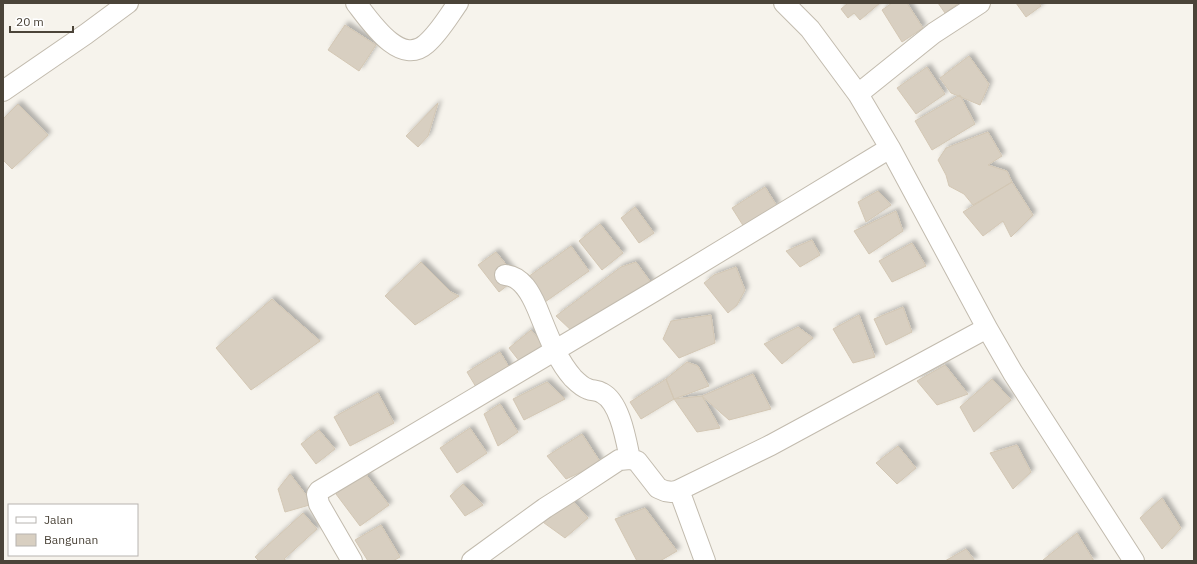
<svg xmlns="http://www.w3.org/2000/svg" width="1197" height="564" font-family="'IBM Plex Sans',sans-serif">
<defs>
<filter id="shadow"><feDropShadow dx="3.5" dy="-3.5" stdDeviation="2" flood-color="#0004"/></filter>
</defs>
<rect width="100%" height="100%" fill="#f6f3ec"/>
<path fill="#d8cfc1" stroke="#d3c7b4" filter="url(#shadow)" d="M848,3H880L860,20L854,13L848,18L841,9Z
M892,3H907L923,28L902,42L882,10Z
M938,3H959L945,13Z
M1016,3H1039L1041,6L1026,17Z
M345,25L376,45L359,71L328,50Z
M969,56L989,84L980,105L951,93L940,78Z
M927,67L945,94L916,114L897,88Z
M960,95L975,124L932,150L915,121Z
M438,103L428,136L418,147L406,136Z
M18,104L48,135L12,169L3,160V119Z
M988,132L1002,156L988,165L1007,171L1012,182L973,205L964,194L949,186L946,175L938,160L946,148Z
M1012,182L1033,215L1011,237L1003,221L983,236L963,212Z
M765,187L777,206L744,227L732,208Z
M878,191L891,205L866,222L858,202Z
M635,207L654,233L639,243L621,218Z
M896,211L903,231L869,254L854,231Z
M600,224L623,253L602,270L579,241Z
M812,240L820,255L800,267L786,251Z
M912,243L926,266L892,282L879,261Z
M571,246L589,271L545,302L528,277Z
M496,252L517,278L499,292L478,265Z
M421,262L451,292L459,296L415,325L385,296Z
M636,262L652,284L574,333L556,316L621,267Z
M736,267L745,290L737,305L728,313L704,283L714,275Z
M272,299L320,341L251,390L216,348Z
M903,307L912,332L886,345L874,319Z
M711,315L715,343L679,358L663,339L671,321Z
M859,315L875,357L853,363L833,329Z
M798,327L813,338L782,364L764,344Z
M531,330L547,349L524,367L509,348Z
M500,352L512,372L479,392L467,372Z
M687,362L698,366L709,386L674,399L666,379Z
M945,365L968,394L937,405L917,381Z
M753,374L771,409L729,420L702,396Z
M666,379L674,399L641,419L630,402Z
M992,379L1011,400L974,432L960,407Z
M547,382L565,399L524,420L513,399Z
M378,393L394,423L350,446L334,417Z
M702,396L720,428L697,432L674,399Z
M500,404L518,432L498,446L484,414Z
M470,428L487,453L457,473L440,448Z
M319,430L335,449L316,464L301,444Z
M582,434L601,463L566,479L547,456Z
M1017,445L1031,472L1013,489L990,453Z
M898,446L916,468L897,484L876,463Z
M364,472L389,505L360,526L336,494Z
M290,474L313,504L285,512L278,489Z
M463,484L483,505L465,516L450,496Z
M1162,498L1181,528L1162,549L1140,518Z
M571,499L588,518L565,538L540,520Z
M645,508L677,551L660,561H637L615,519Z
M303,513L317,529L284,559L287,561H259L255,557Z
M381,525L400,557L393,561H368L355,540Z
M1077,533L1094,561H1044L1043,560Z
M966,549L975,561H945Z"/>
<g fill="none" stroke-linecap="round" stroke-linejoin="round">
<g stroke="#c2bbae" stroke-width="22">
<path id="street" d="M356,3C370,21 400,67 426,44C439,33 448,17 458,3
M784,3L810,29L858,94
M980,3L934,33L858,94L890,148L987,328
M3,91L86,34L128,3
M505,275C522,276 531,294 537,308C547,332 556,359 573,378C577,382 582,387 588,389C593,391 597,390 602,393C620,402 626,440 630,459
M679,490L705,561
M352,561L319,504L317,494L319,491L653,292L890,148
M472,561L545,508L575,489L619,460L630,459L637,461L658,488L665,491L672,492L679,490L771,445L987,328L1013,373L1134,561"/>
</g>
<use href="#street" stroke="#fff" stroke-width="20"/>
</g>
<rect width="1197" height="564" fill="none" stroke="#4b4439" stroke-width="8"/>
<rect x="8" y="504" width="130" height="52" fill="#ffffff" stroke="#b7b4b0"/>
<rect x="16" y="517" width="20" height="6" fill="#ffffff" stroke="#b7b4b0"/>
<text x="44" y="524" font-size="12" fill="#4b4439">Jalan</text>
<rect x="16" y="534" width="20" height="12" fill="#d8cfc1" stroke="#b7b4b0"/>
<text x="44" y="544" font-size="12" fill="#4b4439">Bangunan</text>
<path d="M10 26v6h63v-6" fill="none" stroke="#4b4439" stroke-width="2"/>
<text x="16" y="26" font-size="12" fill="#4b4439" stroke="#ffffff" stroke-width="3" paint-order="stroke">20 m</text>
</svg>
